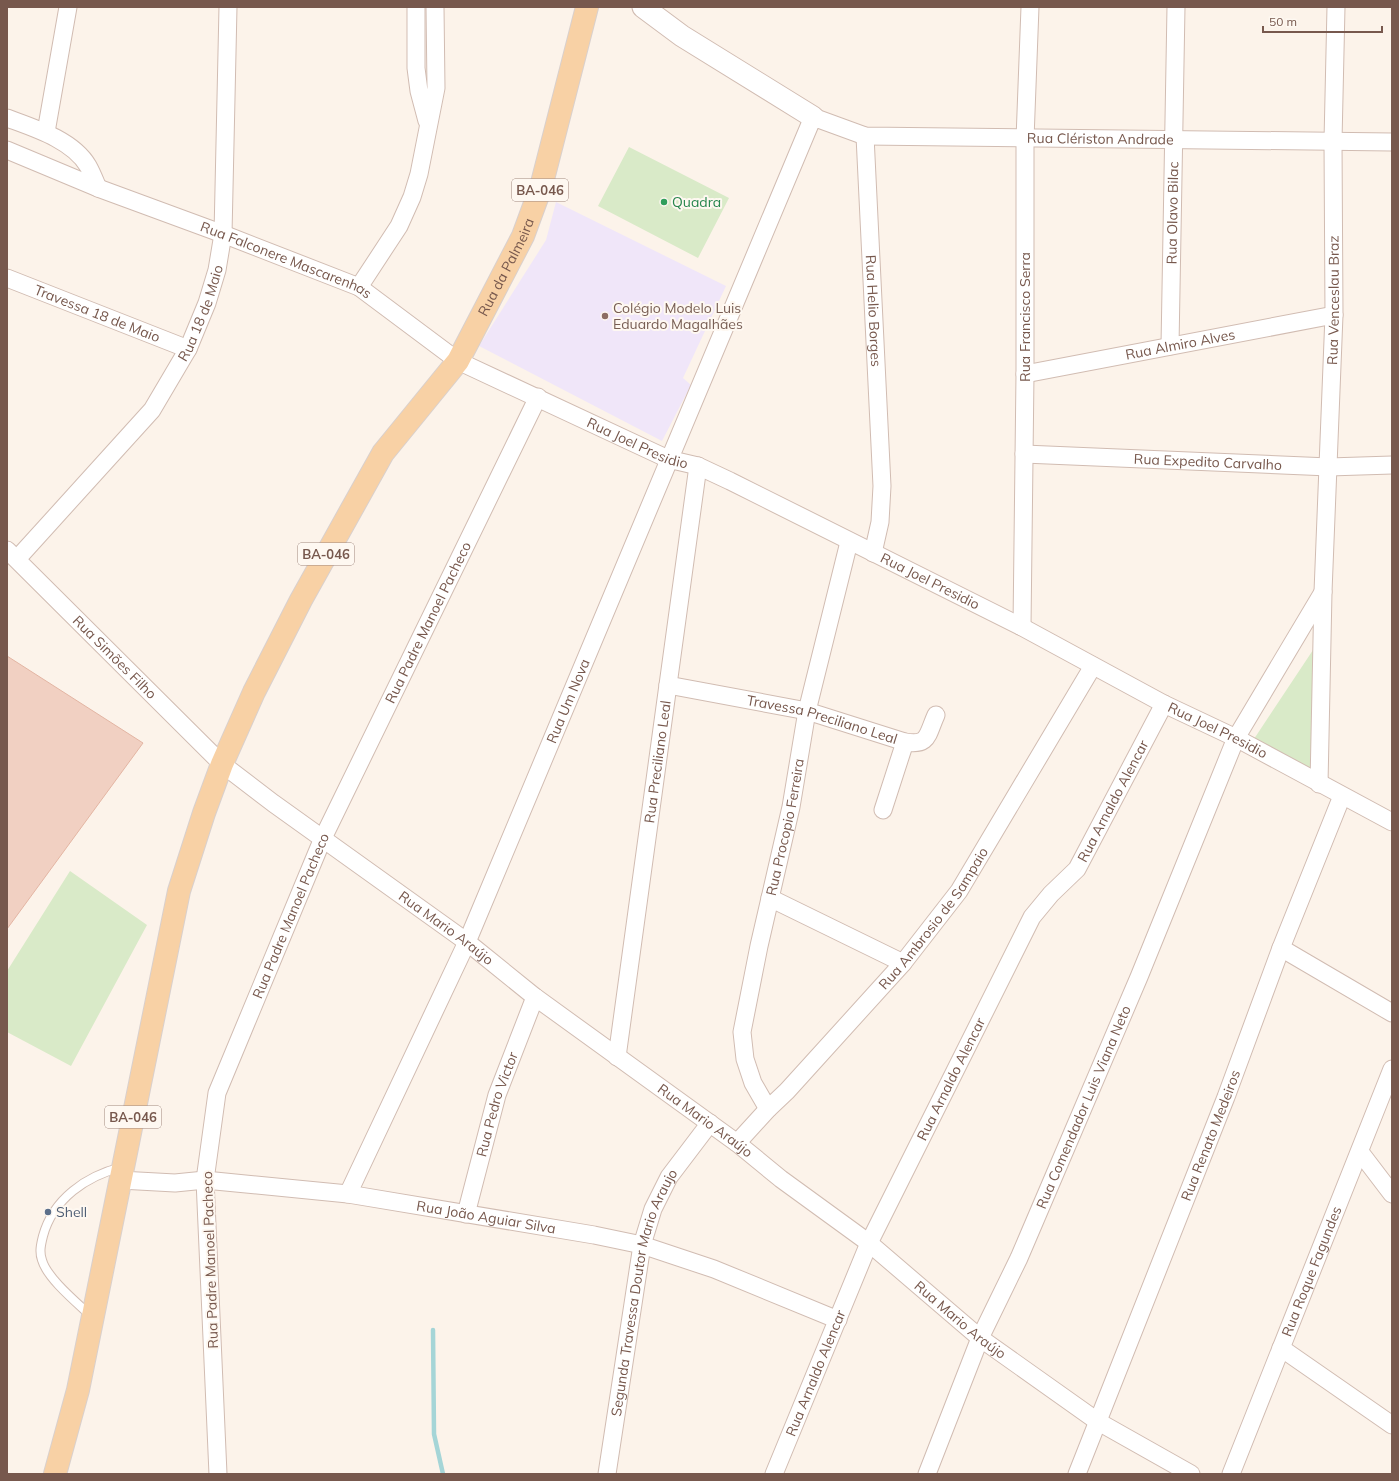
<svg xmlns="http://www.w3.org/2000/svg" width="1399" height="1481" font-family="Mulish,sans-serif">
<rect width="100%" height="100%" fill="#fcf3ea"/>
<path fill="#f0e6f9" d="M556,202L726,286L683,378L691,385L662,441L479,346L546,240Z"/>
<path fill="#d9eac8" d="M629,147L729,198L698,258L598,206Z
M1315,647L1310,769L1252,742Z
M70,871L147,925L71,1066L7,1032V971Z"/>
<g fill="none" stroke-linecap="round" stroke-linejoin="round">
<path stroke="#a5d5d7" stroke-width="4.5" d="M433,1330L434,1434L443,1474"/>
</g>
<path fill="#f1d0c2" stroke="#e3b5a3" d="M7,656L143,743L7,929Z"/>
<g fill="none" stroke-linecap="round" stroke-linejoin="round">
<g stroke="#d1bcb2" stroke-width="10">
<path id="service" d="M90,1315C76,1302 47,1278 42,1260C39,1252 41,1244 43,1236C53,1199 86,1176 122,1167"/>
</g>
<g stroke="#d1bcb2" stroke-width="19">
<g id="minor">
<path d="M416,7V68L419,91L427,121"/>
<path d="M7,118C34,128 73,140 88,166C92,173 95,181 98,188"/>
<path d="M46,132L68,7"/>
<path id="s1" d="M865,136L882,486L880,522L873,553"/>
<path id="s2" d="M7,150L98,188L223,234L359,287L458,361L668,459L698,466L730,481L1022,627L1164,704L1236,738L1392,822"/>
<path id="s3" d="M7,278L188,349"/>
<path d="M359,287L399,226L412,197L419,174L436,88L435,7"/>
<path id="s4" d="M1170,346L1176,7"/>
<path id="s5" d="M1025,374L1334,315"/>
<path id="s6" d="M1024,454L1329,467L1392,465"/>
<path id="s7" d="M7,550L222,764L273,803L467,942L535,997L737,1143L781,1179L869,1243L980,1338L1097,1421L1191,1474"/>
<path id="s8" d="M17,559L152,410L188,349L207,303L217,270L223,234L228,7"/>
<path id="s9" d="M1022,627L1025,374V139L1030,7"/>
<path id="s10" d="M668,685L807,711L905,742C929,746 927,735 936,715"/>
<path id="s11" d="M1319,784L1323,592L1334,315L1333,141L1336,7"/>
<path d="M883,810L905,742"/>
<path d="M770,898L903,963"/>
<path d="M1281,948L1392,1013"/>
<path id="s12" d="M617,1057L698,466"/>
<path id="s13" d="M768,1109L753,1083L745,1059L742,1032L759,946L791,807L807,711L849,542"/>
<path id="s14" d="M737,1143L768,1109L787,1091L903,963L959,891L1093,666"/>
<path d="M1360,1152L1392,1194"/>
<path id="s15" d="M120,1180L175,1183L205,1180L348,1194L594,1235L642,1245L714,1269L838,1320"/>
<path id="s16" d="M348,1194L467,942L813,117L865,136L1392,142"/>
<path id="s17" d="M466,1214L497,1095L535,997"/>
<path d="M1281,1348L1392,1425"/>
<path id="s18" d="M218,1474L205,1180L217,1093L323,838L538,397"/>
<path id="s19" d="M607,1474L642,1245L653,1209L669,1177L710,1123"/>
<path id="s20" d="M774,1474L869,1243L1032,917L1051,894L1077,869L1164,704"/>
<path id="s21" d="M927,1474L980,1338L1019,1258L1139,977L1236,738L1323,592"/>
<path id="s22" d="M1077,1474L1226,1097L1281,948L1342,796"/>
<path id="s23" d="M1231,1474L1392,1069"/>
</g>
</g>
<g stroke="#d1bcb2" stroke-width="23">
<path id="tertiary" d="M643,7L682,36L813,117"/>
</g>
<g stroke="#d9d0cd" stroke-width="24">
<g id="primary">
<path id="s24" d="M55,1474L78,1390L179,891L204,813L222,764L254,692L301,600L383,453L458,361L523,236L541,187L587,7"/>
</g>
</g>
<use href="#service" stroke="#fff" stroke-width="8"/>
<use href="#minor" stroke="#fff" stroke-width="17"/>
<use href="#tertiary" stroke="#fff" stroke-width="21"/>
<use href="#primary" stroke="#f8d1a5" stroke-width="22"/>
</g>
<circle fill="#2e9e5b" stroke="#fef8f1" stroke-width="1.5" cx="664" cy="202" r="4"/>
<circle fill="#8d6e63" stroke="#fef8f1" stroke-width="1.5" cx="605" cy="316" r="4"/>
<circle fill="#5c6f8a" stroke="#fef8f1" stroke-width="1.5" cx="48" cy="1212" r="4"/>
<g text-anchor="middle" stroke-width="4" stroke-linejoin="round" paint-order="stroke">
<g fill="#fef8f1" stroke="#a0887e" stroke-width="1">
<rect x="512" y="179" width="56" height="22" rx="3"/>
<rect x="298" y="543" width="56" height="22" rx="3"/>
<rect x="105" y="1106" width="56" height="22" rx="3"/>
</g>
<g font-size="13" font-weight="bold" fill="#77584d">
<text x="540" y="195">BA-046</text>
<text x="326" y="559">BA-046</text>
<text x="133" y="1122">BA-046</text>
</g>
<g font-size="14" fill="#77584d" stroke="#fef8f1">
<text dy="5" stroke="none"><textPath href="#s16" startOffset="1464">Rua Clériston Andrade</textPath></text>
<text dy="5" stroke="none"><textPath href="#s4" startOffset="133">Rua Olavo Bilac</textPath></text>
<text dy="5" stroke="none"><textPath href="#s2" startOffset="300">Rua Falconere Mascarenhas</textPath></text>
<text dy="5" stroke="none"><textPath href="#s24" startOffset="1305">Rua da Palmeira</textPath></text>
<text dy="5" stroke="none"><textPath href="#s11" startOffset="484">Rua Venceslau Braz</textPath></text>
<text dy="5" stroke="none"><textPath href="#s1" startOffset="175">Rua Helio Borges</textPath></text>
<text dy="5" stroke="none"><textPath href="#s3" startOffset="97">Travessa 18 de Maio</textPath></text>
<text dy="5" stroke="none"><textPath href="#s8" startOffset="310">Rua 18 de Maio</textPath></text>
<text dy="5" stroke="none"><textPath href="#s9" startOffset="310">Rua Francisco Serra</textPath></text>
<text dy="5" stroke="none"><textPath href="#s5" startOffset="158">Rua Almiro Alves</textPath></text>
<text dy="5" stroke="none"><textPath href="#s2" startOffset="699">Rua Joel Presidio</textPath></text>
<text dy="5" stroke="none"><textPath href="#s6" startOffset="184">Rua Expedito Carvalho</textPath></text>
<text dy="5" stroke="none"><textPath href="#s2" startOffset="1023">Rua Joel Presidio</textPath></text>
<text dy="5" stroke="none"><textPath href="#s18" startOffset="898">Rua Padre Manoel Pacheco</textPath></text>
<text dy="5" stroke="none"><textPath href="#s7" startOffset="152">Rua Simões Filho</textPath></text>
<text dy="5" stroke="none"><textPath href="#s16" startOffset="540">Rua Um Nova</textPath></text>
<text dy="5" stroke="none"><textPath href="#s10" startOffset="158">Travessa Preciliano Leal</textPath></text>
<text dy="5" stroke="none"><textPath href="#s2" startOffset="1347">Rua Joel Presidio</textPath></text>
<text dy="5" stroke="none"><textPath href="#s12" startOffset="298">Rua Preciliano Leal</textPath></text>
<text dy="5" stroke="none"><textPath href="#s20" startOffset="757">Rua Arnaldo Alencar</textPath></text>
<text dy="5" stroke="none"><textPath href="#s13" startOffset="292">Rua Procopio Ferreira</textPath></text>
<text dy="5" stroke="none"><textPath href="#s18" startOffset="574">Rua Padre Manoel Pacheco</textPath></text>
<text dy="5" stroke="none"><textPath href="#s14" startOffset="299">Rua Ambrosio de Sampaio</textPath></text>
<text dy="5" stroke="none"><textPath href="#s7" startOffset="581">Rua Mario Araújo</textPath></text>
<text dy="5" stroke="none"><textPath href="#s20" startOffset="433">Rua Arnaldo Alencar</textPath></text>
<text dy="5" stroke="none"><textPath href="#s17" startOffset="114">Rua Pedro Victor</textPath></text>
<text dy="5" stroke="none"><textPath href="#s21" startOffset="399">Rua Comendador Luis Viana Neto</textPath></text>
<text dy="5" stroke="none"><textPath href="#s7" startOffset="904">Rua Mario Araújo</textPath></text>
<text dy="5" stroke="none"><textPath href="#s22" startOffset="364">Rua Renato Medeiros</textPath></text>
<text dy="5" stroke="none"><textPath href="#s15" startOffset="369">Rua João Aguiar Silva</textPath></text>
<text transform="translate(210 1260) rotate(-92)" y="5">Rua Padre Manoel Pacheco</text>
<text dy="5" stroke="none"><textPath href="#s23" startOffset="218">Rua Roque Fagundes</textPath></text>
<text dy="5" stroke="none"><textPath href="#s19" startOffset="186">Segunda Travessa Doutor Mario Araujo</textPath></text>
<text dy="5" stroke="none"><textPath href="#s7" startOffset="1228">Rua Mario Araújo</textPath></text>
<text dy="5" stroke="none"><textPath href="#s20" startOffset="109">Rua Arnaldo Alencar</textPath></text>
</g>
<g font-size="14" fill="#27864d" stroke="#fef8f1" text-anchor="start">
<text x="672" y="207">Quadra</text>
</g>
<g font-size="14" fill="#785e54" stroke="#fef8f1" text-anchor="start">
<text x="613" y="313">Colégio Modelo Luis<tspan x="613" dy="16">Eduardo Magalhães</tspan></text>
</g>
<g font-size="14" fill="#4e5e75" stroke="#fef8f1" text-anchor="start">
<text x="56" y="1217">Shell</text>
</g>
</g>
<rect width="1399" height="1481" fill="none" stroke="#77584d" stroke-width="16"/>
<path d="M1263 26v6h119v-6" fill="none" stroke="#77584d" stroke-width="2"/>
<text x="1269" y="26" font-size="12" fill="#77584d" stroke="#fef8f1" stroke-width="3" paint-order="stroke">50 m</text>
</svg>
